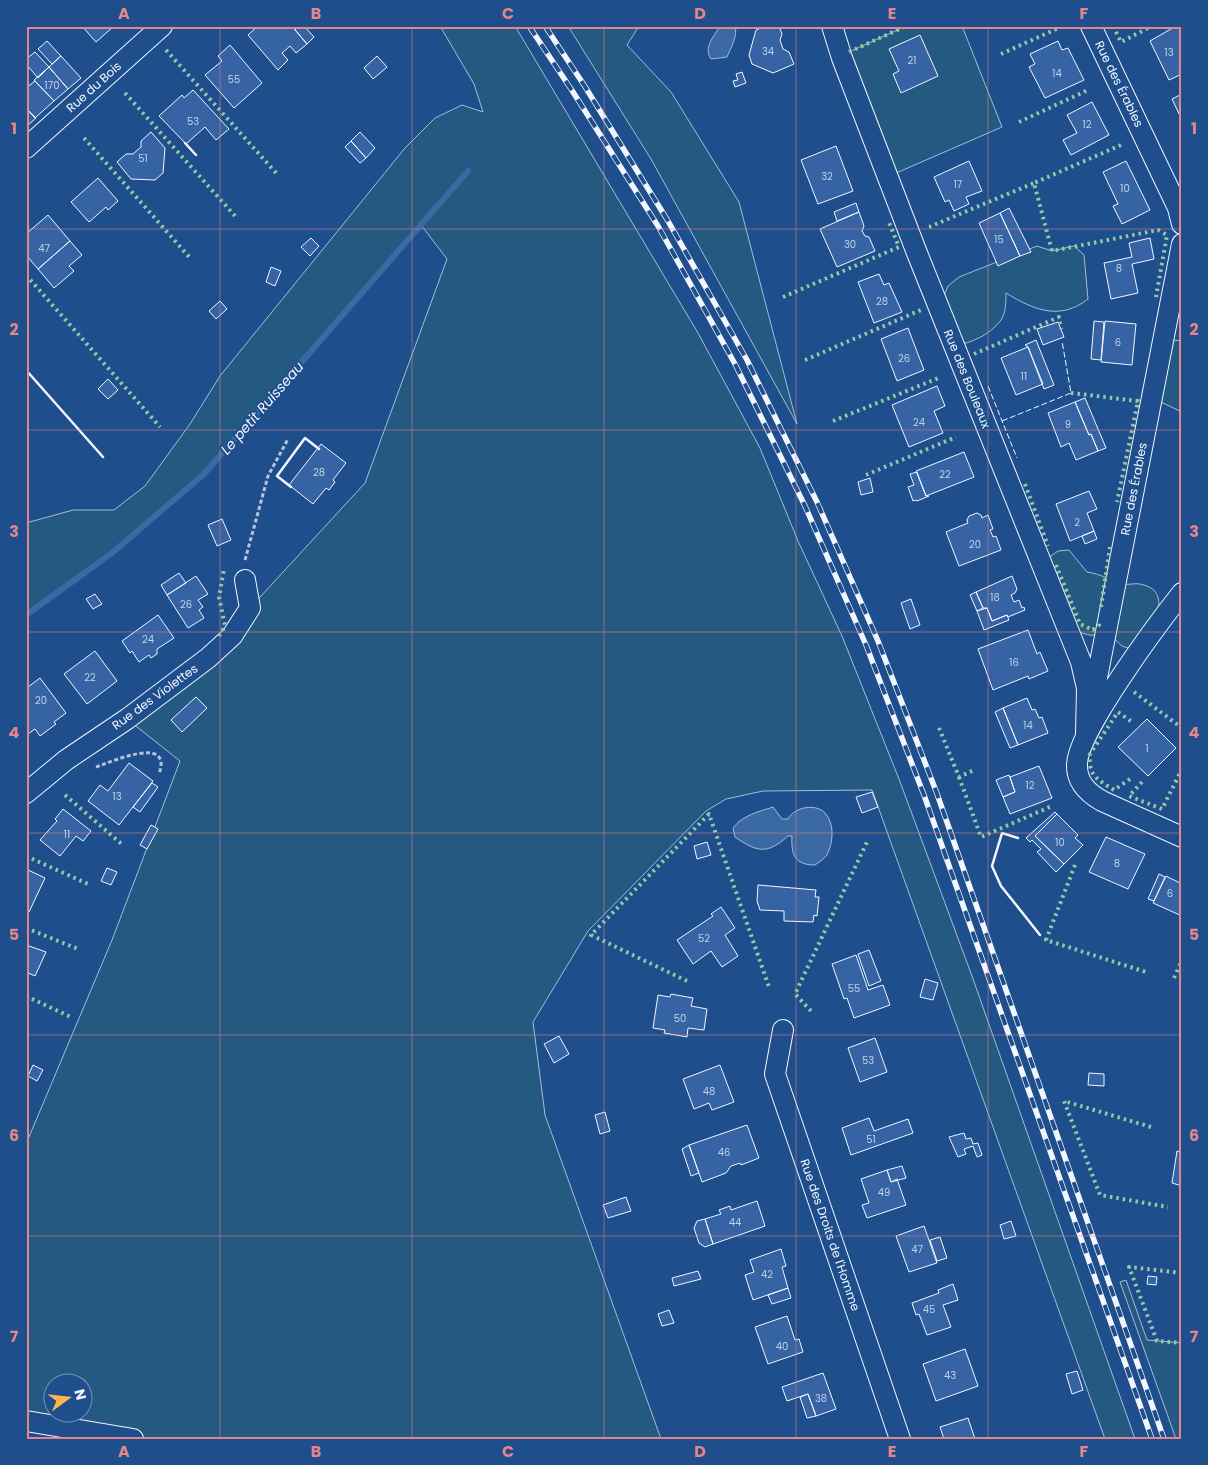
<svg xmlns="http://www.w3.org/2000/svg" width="1208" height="1465" font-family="Poppins,sans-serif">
<rect width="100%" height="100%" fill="#1f4e8c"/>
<path fill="#245a82" stroke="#a8bbd7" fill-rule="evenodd" d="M440,26H515L698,333L760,448L798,541L842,636L899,779L972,976L1135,1439H1105L872,790L763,791L726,799L706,811L588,931L533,1022L545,1115L661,1439H133L26,1421V1144L112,940L180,761L127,719L250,608L365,483L447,259L421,225L204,474L112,553L26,615V523L73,510H114L145,486L190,424L220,376L405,148L435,118L462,105L483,112L474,84ZM52,1382H82V1412H52Z
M568,26H639L627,45L671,92L739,202L797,424L651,159Z
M906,26H962L1002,127L887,177L849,52Z
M1037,246L1052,251L1074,246L1084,255L1088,299C1060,321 1034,310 1006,293C1006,301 1006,313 1001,320C990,335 971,343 954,346L943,298L948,286L959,277Z
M1164,339L1182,341V412L1152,398Z
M1069,550L1087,572C1103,574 1111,582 1124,584C1129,585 1135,583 1140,584C1164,589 1158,603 1159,623L1131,649L1122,646L1107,632C1095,637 1087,636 1076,630L1048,558L1058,551Z
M1126,1280L1147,1340L1182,1343V1439H1176L1120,1282Z"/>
<path fill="#3b69a3" stroke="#a8bbd7" d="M720,26H735C738,36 731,47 727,57L711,59C703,47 714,37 720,26Z
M773,807L782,819H788C794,807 816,803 825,813C835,824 833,843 827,855C824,859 819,862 815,865C794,865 791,854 792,836H788C767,855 757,852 735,837L733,828C743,815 758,812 773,807Z"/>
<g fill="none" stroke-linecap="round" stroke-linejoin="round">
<path stroke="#3b69a3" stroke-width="6" d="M26,615L112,553L204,474L468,171"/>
</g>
<path fill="#3563a3" stroke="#f2f6ff" d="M82,26H113V27L96,42Z
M258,26H292L307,44L296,53L290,46L282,53L288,60L278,70L248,35Z
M298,26H304L314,37L307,44L295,30Z
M766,26H779L782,34L780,40L783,49L789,52L794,64L773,73L752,64L749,55L756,30Z
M1176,26H1182V64L1179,65L1182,74L1169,80L1150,41Z
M920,35L938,76L901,93L893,74L899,71L889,49Z
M47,41L61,56L52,64L38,49Z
M1058,41L1062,50L1068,48L1084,80L1045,98L1029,67L1035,64L1030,54Z
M230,45L262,83L234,108L205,75L222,61L218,56Z
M35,52L49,67L38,78L26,64V59Z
M61,56L81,78L68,89L49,67Z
M377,56L387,67L373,79L364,68Z
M49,67L68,89L54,101L34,80Z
M742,72L746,83L735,87L733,81L738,80L736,74Z
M35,81L54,101L35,118L26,108V88Z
M193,90L229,129L216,140L205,127L186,144L159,116L182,95L184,98Z
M1182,94V120L1172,99Z
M1092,102L1109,135L1071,155L1063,140L1077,133L1067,115Z
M26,108L36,118L26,127Z
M151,132L165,148L163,173L155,180L131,179L117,162L126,154H133L141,147V141Z
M360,132L375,148L366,158L351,141Z
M351,141L366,158L360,163L345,147Z
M836,146L853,191L818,204L801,160Z
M969,161L982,191L966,197L969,204L954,211L949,200L945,202L934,177Z
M1126,161L1150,210L1122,224L1113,206L1118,204L1103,172Z
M98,178L118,201L108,210L106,207L89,222L71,202Z
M856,203L859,212L837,221L834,212Z
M1009,208L1031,252L1020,256L1000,213Z
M859,212L864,226L862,231L865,236L869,237L875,251L837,267L820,229Z
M1000,213L1020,256L998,266L979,223Z
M48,215L70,241L38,269L26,255V234Z
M311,238L319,246L310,256L301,247Z
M1150,238L1154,259L1132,264L1138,293L1111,299L1104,263L1132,257L1129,243Z
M70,241L82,255L69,266L74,271L54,288L38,269Z
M271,267L281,271L275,286L266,282Z
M879,274L884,285L889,283L902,312L874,323L858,282Z
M220,301L227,309L216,319L209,311Z
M1094,321L1104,322L1101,360L1091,359Z
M1105,321L1136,324L1132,365L1101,362Z
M1058,322L1064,337L1043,345L1037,329Z
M908,328L924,370L897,381L881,339Z
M1036,340L1054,385L1044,389L1028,347L1025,345Z
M1028,347L1043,384L1016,395L1001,358Z
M108,379L118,390L108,399L98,389Z
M937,386L945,406L934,411L943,433L909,447L892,405Z
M1085,398L1106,448L1098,451L1091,434L1089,435L1075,402Z
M1075,402L1089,435L1091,434L1098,451L1076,460L1069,443L1061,447L1048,413Z
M321,444L346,463L333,480L335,482L329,490L326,488L313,504L289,485Z
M964,452L974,477L926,496L916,471Z
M917,472L926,496H929L917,501L916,500L913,501L908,487L914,485L910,474Z
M870,478L873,492L861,495L858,482Z
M1089,491L1097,509L1087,513L1094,531L1070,541L1056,504Z
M977,513L981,515L982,518L988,515L993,529L990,530L993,537L996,536L1001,550L959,566L946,532L968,523L967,520L969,516Z
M222,519L231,540L217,546L208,525Z
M1094,531L1097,539L1085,544L1082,536Z
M179,573L186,583L167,595L161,585Z
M196,576L208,594L198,600L203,607L199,610L204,618L188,628L167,595Z
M1012,576L1017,589L1015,593L1011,595L1014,602L1019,600L1022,608L1024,607L1025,610L1008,617L1007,615L992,621L987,608H983L976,592Z
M976,592L983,608L977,611L970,595Z
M95,594L102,604L93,609L86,599Z
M911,599L920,625L910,629L901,603Z
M987,608L992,621L1007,615L1009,620L984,630L977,611Z
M158,615L174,638L157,649V654L151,658L149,655L139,662L132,651L130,653L122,641Z
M1028,630L1037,654L1040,652L1048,671L1029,679L1028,676L993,690L978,649Z
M95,651L117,681L87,704L64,674Z
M40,678L66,713L54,722L56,724L40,736L35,729L28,734L26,732V684L28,687Z
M196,697L207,708L182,732L171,720Z
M1027,698L1032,710L1035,709L1039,718L1042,717L1048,733L1018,745L1003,708Z
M1003,708L1018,745L1010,748L995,712Z
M1147,719L1176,748L1148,776L1118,747Z
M129,763L153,781L119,825L88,801L100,785L108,791Z
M1039,766L1052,798L1010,814L1003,797L1015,792L1010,777Z
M1009,775L1015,792L1003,797L996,780Z
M152,783L158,787L140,812L133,807Z
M872,792L878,807L862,813L856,797Z
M63,809L91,831L83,841L76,836L60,856L40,840L57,821L55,819Z
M1055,812L1057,814L1035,836L1064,864L1056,872L1037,852L1041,849L1032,840L1030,842L1026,838Z
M1057,814L1078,835L1075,838L1083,845L1064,864L1035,836Z
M151,825L158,829L147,849L140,845Z
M1106,837L1145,854L1128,889L1089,872Z
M707,842L711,855L697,859L694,846Z
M107,868L117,872L111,885L101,881Z
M26,869L45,878L29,912L26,910Z
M1159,874L1165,877L1154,901L1148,899Z
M1166,876L1182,884V916L1153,903Z
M758,885L816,890L815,897H819L817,916L814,915L813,922L784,921V911L760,910L757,901Z
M721,907L735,928L725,935L738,956L722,967L711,951L693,964L677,940L713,916L711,914Z
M29,946L46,952L35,976L26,972V950Z
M869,950L881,981L869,986L858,954Z
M856,955L868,990L883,985L890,1005L854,1018L847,998L844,999L832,964Z
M925,979L938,983L933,1000L920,997Z
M671,994L693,998L691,1006L707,1009L704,1030L688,1028L687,1037L664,1033L665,1030L653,1028L658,995L670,997Z
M559,1036L569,1054L554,1063L544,1044Z
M875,1038L887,1072L860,1082L848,1048Z
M33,1065L43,1070L37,1081L28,1076Z
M720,1065L734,1102L712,1110L709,1103L694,1109L683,1079Z
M1089,1073L1104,1074V1086L1088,1085Z
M605,1112L610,1131L600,1134L595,1115Z
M869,1118L874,1131L908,1119L913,1133L851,1155L842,1128Z
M747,1125L759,1158L741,1165L740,1163L731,1166L726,1173L702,1182L689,1145Z
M964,1133L966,1139L971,1138L973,1144L978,1143L982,1155L977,1157L973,1146L964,1149L966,1154L958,1157L949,1137Z
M689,1145L699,1173L691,1176L682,1149Z
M1177,1151L1182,1152V1186L1172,1183Z
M902,1166L906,1178L891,1182L887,1170Z
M887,1170L891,1182L897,1179L906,1205L867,1218L862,1205L869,1203L861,1179Z
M626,1197L631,1211L608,1218L603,1205Z
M757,1201L765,1226L713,1244L705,1219L721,1214L719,1210L730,1206L731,1210Z
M705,1219L713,1244L705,1247L699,1243L694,1228L697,1221Z
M1011,1221L1016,1236L1004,1239L1000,1225Z
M924,1226L937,1263L909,1272L896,1236Z
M940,1237L947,1258L937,1261L930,1240Z
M781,1249L786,1266L782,1267L788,1288L753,1300L745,1275L754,1272L750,1260Z
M698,1271L701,1279L674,1286L672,1278Z
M1148,1276L1157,1277L1156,1285L1147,1284Z
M953,1284L958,1300L943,1305L951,1327L927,1335L919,1314L916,1315L912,1303L939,1293L938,1290Z
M788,1288L791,1298L772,1304L768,1295Z
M669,1310L674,1323L662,1326L658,1314Z
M787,1316L795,1340L799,1339L803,1352L768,1364L755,1327Z
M965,1349L978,1386L936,1401L923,1364Z
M1077,1371L1083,1390L1072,1394L1066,1374Z
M823,1373L836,1409L816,1416L808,1394L787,1401L782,1387Z
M808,1394L816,1416L807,1418L800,1397Z
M968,1418L975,1439H944L940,1427Z"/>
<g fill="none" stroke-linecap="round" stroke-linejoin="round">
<g stroke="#f2f6ff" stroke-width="22">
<path id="minor" d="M832,26L842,58L917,253L1081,662L1087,688L1086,734
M1091,26L1178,208L1182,224
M26,148L162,26
M1182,593C1159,622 1075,734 1077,766C1077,783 1088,793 1102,801L1182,837
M1093,698L1182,244
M26,793L66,760L127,719L208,658L232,636L250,608L245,580
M783,1030L775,1074L900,1439
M26,1421L133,1439"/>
</g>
<path stroke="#b3c4dc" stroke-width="3" stroke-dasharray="4 2.5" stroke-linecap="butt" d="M245,560L268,476L288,439
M96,767C111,762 173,734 159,774"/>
<use href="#minor" stroke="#1f4e8c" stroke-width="20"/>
<g stroke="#f2f6ff" stroke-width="5.5">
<path id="rail" d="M529,26L573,92L658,226L735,364L805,506L866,645L924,795L1152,1439
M545,26L584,85L668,221L747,360L817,502L878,641L936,791L1164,1439"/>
</g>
<use href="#rail" stroke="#1f4e8c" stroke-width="4" stroke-dasharray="11" stroke-linecap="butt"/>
<path stroke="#97c8a6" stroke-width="4" stroke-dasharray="2.5 4" stroke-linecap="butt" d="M1113,26L1121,42L1152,26
M166,50L277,174
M849,52L906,26
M1001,54L1063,26
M125,93L236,217
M1019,122L1088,90
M84,138L191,259
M1121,145L1034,183L1052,251L1158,230L1167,235L1156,297
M929,227L1034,183
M26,275L160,427
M783,297L899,247L888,220
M1181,341H1182
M974,354L1059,317L1061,329
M805,360L921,310
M1071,393L1138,401L1117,502
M833,421L941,377
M866,475L956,437
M1025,484L1048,546
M1056,565L1080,624L1093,630L1099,625V621
M1101,607L1110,547
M219,636L225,626L219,597L224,569
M1134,692L1182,728
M939,728L959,777L974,770
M959,777L981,837L1052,806
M1130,779L1114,790C1097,779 1088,776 1090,754L1118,712L1132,722
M1142,782L1129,796L1162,809L1182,769
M65,795L124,846
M26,856L88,884
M1075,865L1046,940L1146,972
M26,928L78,949
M1174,978L1182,960
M687,981L591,935L709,814L769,987
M26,996L73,1018
M811,1011L795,994L867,842
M1151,1127L1064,1101L1100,1195L1168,1207
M1182,1273L1129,1267L1157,1341L1182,1343"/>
<path stroke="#f2f6ff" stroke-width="1" stroke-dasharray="6 2.5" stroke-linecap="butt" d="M988,386L1017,458
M1002,421L1071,393L1062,341"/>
<path stroke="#f2f6ff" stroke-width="2.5" d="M185,143L196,155
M26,370L103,457
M291,487L277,476L305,438L319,449
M1018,838L1002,833L992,866L1001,886L1040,935"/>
</g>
<path fill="none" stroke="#e38589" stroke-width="1" stroke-opacity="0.55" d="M220,26V1439M412,26V1439M604,26V1439M796,26V1439M988,26V1439M26,229H1182M26,430H1182M26,632H1182M26,833H1182M26,1035H1182M26,1236H1182"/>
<g text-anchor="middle" stroke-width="4" stroke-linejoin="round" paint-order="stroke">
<g font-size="10" fill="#c3d1e8">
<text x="768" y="55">34</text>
<text x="1169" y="56">13</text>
<text x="912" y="64">21</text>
<text x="1057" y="77">14</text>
<text x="234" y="83">55</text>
<text x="52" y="89">170</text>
<text x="193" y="125">53</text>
<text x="1087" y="128">12</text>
<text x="143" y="162">51</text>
<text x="827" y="180">32</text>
<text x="958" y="188">17</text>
<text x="1125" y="192">10</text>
<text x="999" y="243">15</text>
<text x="850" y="248">30</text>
<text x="44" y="252">47</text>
<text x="1119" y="272">8</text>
<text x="882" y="305">28</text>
<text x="1118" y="346">6</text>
<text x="904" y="362">26</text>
<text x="1024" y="380">11</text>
<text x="919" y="426">24</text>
<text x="1068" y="428">9</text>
<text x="319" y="476">28</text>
<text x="945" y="478">22</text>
<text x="1077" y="526">2</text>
<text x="975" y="548">20</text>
<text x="995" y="601">18</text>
<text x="186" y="608">26</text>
<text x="148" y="643">24</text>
<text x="1014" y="666">16</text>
<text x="90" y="681">22</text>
<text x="41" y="704">20</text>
<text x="1028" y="729">14</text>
<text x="1147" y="752">1</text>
<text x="1030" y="789">12</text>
<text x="117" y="800">13</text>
<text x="67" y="838">11</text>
<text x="1060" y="846">10</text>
<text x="1117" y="867">8</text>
<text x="1170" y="897">6</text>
<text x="704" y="942">52</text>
<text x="854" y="992">55</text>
<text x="680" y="1022">50</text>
<text x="868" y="1064">53</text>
<text x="709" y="1095">48</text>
<text x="871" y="1143">51</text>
<text x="724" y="1156">46</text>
<text x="884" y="1196">49</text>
<text x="735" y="1226">44</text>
<text x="917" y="1253">47</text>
<text x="767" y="1278">42</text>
<text x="929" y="1313">45</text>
<text x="782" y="1350">40</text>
<text x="950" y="1379">43</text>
<text x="821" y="1402">38</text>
</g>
<g font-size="12" fill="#f2f6ff" stroke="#1f4e8c">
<text transform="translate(1119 84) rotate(64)" y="4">Rue des Érables</text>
<text transform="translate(94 87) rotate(-42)" y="4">Rue du Bois</text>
<text transform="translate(967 379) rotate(68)" y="4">Rue des Bouleaux</text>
<text transform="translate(1134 489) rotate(-79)" y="4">Rue des Érables</text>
<text transform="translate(155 697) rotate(-36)" y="4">Rue des Violettes</text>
<text transform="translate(830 1235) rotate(71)" y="4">Rue des Droits de l'Homme</text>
</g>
<g font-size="14" font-style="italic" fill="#f2f6ff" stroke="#1f4e8c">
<text transform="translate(262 408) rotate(-49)" y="5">Le petit Ruisseau</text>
</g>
</g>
<rect width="1208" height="1465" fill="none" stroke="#1f4e8c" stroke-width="55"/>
<g transform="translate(68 1398) rotate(75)"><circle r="24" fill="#1f4e8c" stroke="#7391ba"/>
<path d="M0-4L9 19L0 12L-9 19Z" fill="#ffb74d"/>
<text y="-8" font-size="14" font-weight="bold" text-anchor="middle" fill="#f2f6ff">N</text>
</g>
<rect x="28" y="28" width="1152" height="1410" fill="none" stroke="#e38589" stroke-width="2"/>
<g font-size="16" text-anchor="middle" font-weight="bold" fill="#e38589">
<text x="124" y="19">A</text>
<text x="316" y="19">B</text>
<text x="508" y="19">C</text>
<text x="700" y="19">D</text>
<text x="892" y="19">E</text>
<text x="1084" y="19">F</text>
<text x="14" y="134">1</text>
<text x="1194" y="134">1</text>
<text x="14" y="335">2</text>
<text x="1194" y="335">2</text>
<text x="14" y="537">3</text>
<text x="1194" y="537">3</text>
<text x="14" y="738">4</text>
<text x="1194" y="738">4</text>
<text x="14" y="940">5</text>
<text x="1194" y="940">5</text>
<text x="14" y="1141">6</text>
<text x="1194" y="1141">6</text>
<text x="14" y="1342">7</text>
<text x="1194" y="1342">7</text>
<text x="124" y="1457">A</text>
<text x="316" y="1457">B</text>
<text x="508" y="1457">C</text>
<text x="700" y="1457">D</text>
<text x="892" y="1457">E</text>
<text x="1084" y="1457">F</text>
</g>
</svg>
